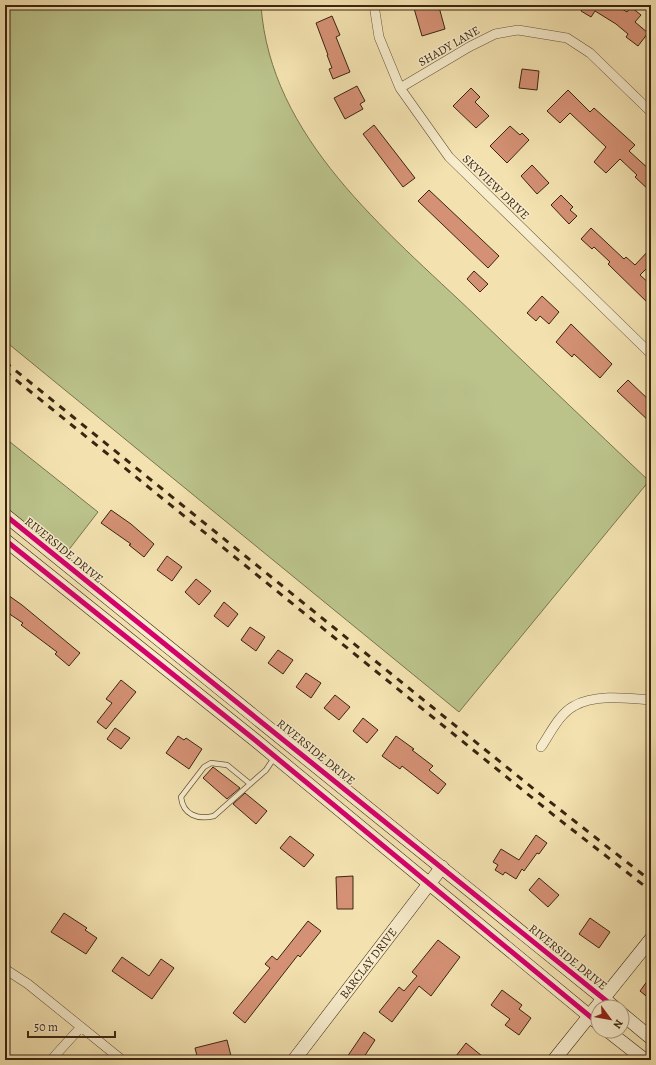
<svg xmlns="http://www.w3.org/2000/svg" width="656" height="1065" font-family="Alegreya,serif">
<rect width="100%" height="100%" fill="#f3e2b0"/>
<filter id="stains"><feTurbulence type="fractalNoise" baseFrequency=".005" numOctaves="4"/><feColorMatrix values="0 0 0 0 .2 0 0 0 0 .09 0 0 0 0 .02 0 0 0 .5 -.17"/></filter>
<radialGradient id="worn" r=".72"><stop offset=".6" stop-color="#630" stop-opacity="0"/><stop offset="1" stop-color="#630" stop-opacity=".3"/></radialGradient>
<path fill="#bbc38b" stroke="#7a744e" d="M5,5H261C270,138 386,230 476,316C533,371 591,426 649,481L459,712L5,341Z
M5,438L98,512L64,556L5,507Z"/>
<path fill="#d59175" stroke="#3a2511" d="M413,5H434L435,8L439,7L445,29L422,36Z
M584,5H616L627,12L631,7L641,15L635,22L648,33L638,46L626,37L628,34L616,24L595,11L591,17L581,11Z
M332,16L340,35L336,37L350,72L333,79L329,69L332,68L327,55H328L316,23Z
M522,69L539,71L537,90L519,88Z
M357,86L365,101L360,104L363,109L345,119L334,98Z
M471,88L480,97L475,102L489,116L476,128L453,106Z
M568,90L590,112L594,108L635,145L629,151L651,171V192L635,177L637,175L620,159L606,173L594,162L606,147L570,113L560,123L547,111Z
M374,125L415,178L403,187L363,134Z
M510,126L520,135L522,133L529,140L507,163L490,146Z
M532,165L549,183L537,194L521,176Z
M429,190L499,256L488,268L418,201Z
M561,195L573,207L570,210L577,216L569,224L551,205Z
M591,228L624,259L626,257L635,265L651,248V264L640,275L651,285V306L608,264L610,262L594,247L592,249L581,239Z
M474,271L488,284L480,292L467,279Z
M542,296L559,312L549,324L540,316L536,321L527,313Z
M571,324L612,364L600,378L574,354L572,357L556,342Z
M628,380L651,402V423L617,391Z
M111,510L131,524L154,544L144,557L129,545L131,544L101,523Z
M167,556L182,567L172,581L157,570Z
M196,579L211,591L199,605L185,592Z
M5,593L22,605L80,653L69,666L55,654L57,652L21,625L23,623L5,611Z
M224,602L238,614L228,627L214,616Z
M250,627L265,637L256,651L241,640Z
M278,650L293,660L283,674L268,663Z
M306,673L321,683L311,698L296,687Z
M121,680L136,692L106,729L97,722L112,703L106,699Z
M335,695L350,707L339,720L324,708Z
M363,718L378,730L367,743L353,731Z
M115,728L130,738L121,749L107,739Z
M178,736L184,740L186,738L202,749L189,769L166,753Z
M396,736L414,749L412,750L433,766L429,770L446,784L438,794L402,766L400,769L382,756Z
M213,767L240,788L227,799L203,778Z
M245,793L267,811L256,824L233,804Z
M536,835L547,843L539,854L537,853L524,871L522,869L516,879L505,872L503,875L495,870L498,865L493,862L501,849L519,860Z
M290,836L314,855L304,867L280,848Z
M353,876V909H337L336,877Z
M539,878L559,895L548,907L529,890Z
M64,913L87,928L85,930L97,938L86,954L51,932Z
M590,918L610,932L599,948L579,934Z
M308,921L321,931L300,957L298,955L245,1023L233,1013L270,968L265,964L272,956L277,960Z
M438,940L460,957L431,996L419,986L392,1022L379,1012L399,987L404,991L417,976L412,972Z
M122,957L149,976L161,959L174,968L152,999L112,971Z
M651,976V1000L640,991Z
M502,990L522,1005L519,1009L531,1018L519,1035L505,1025L510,1019L491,1005Z
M364,1032L375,1040L362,1060H345Z
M227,1040L231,1056L217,1060H198L195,1048Z
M466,1043L487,1060H461L456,1056Z"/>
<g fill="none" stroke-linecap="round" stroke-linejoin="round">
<g stroke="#685439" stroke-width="6">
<path id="lane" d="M249,783L227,765L211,763L204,767L181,797C183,815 198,820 214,816L266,770L274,758"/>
</g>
<g stroke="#685439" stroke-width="10">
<path id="street" d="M374,5L379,37L400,88L449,157L651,354
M400,88L469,47L495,34L518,30L567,38L590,53L651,112
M541,747C550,734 559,714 574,706C595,694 627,698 651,700
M5,969L28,984L122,1060
M51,1060L80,1028"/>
</g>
<g stroke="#3a2511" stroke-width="14">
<g id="secondary">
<path d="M5,515L614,1007"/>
<path d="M5,540L255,740L598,1023"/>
<path d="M622,1014L651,1038"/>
<path d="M608,1031L645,1060"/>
<path id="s1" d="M294,1060L442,867"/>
<path d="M554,1060L651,939"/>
</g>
</g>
<use href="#lane" stroke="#f7eccc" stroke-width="4.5"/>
<use href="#street" stroke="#f7eccc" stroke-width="9"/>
<use href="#secondary" stroke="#f7eccc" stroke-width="13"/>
<path stroke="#3a2511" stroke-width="3" stroke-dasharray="7 7" stroke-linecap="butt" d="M5,362L540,794L651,881
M5,371L556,817L651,891"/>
<g stroke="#f7eccc" stroke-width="8">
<path id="cycleway" d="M5,515L614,1007
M5,540L255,740L598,1023"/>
</g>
<use href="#cycleway" stroke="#d6006c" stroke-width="5"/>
</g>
<g text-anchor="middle" stroke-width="3" stroke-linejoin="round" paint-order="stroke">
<g font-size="12" fill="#3a2511" stroke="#f7eccc">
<text transform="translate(449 46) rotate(-30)" y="4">SHADY LANE</text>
<text transform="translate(496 187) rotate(44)" y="4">SKYVIEW DRIVE</text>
<text transform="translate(64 550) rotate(39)" y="4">RIVERSIDE DRIVE</text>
<text transform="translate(316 752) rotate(39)" y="4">RIVERSIDE DRIVE</text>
<text transform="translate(568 957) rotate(39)" y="4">RIVERSIDE DRIVE</text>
<text dy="4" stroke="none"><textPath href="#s1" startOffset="122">BARCLAY DRIVE</textPath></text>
</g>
</g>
<rect width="656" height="1065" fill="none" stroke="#f3e2b0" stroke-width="20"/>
<rect x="6" y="6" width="644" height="1053" fill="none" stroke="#3a2511" stroke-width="2"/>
<rect x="10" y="10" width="636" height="1045" fill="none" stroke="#3a2511"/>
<g transform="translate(610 1019) rotate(122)"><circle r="19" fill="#f7eccc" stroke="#ab9c81"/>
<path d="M0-3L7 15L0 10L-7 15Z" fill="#8f2418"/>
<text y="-6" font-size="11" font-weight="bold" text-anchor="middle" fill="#3a2511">N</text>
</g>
<path d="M28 1031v6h87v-6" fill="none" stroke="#3a2511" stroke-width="2"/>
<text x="34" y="1031" font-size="12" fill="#3a2511" stroke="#f7eccc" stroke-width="3" paint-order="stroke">50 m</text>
<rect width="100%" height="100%" filter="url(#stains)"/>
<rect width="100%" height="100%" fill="url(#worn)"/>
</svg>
